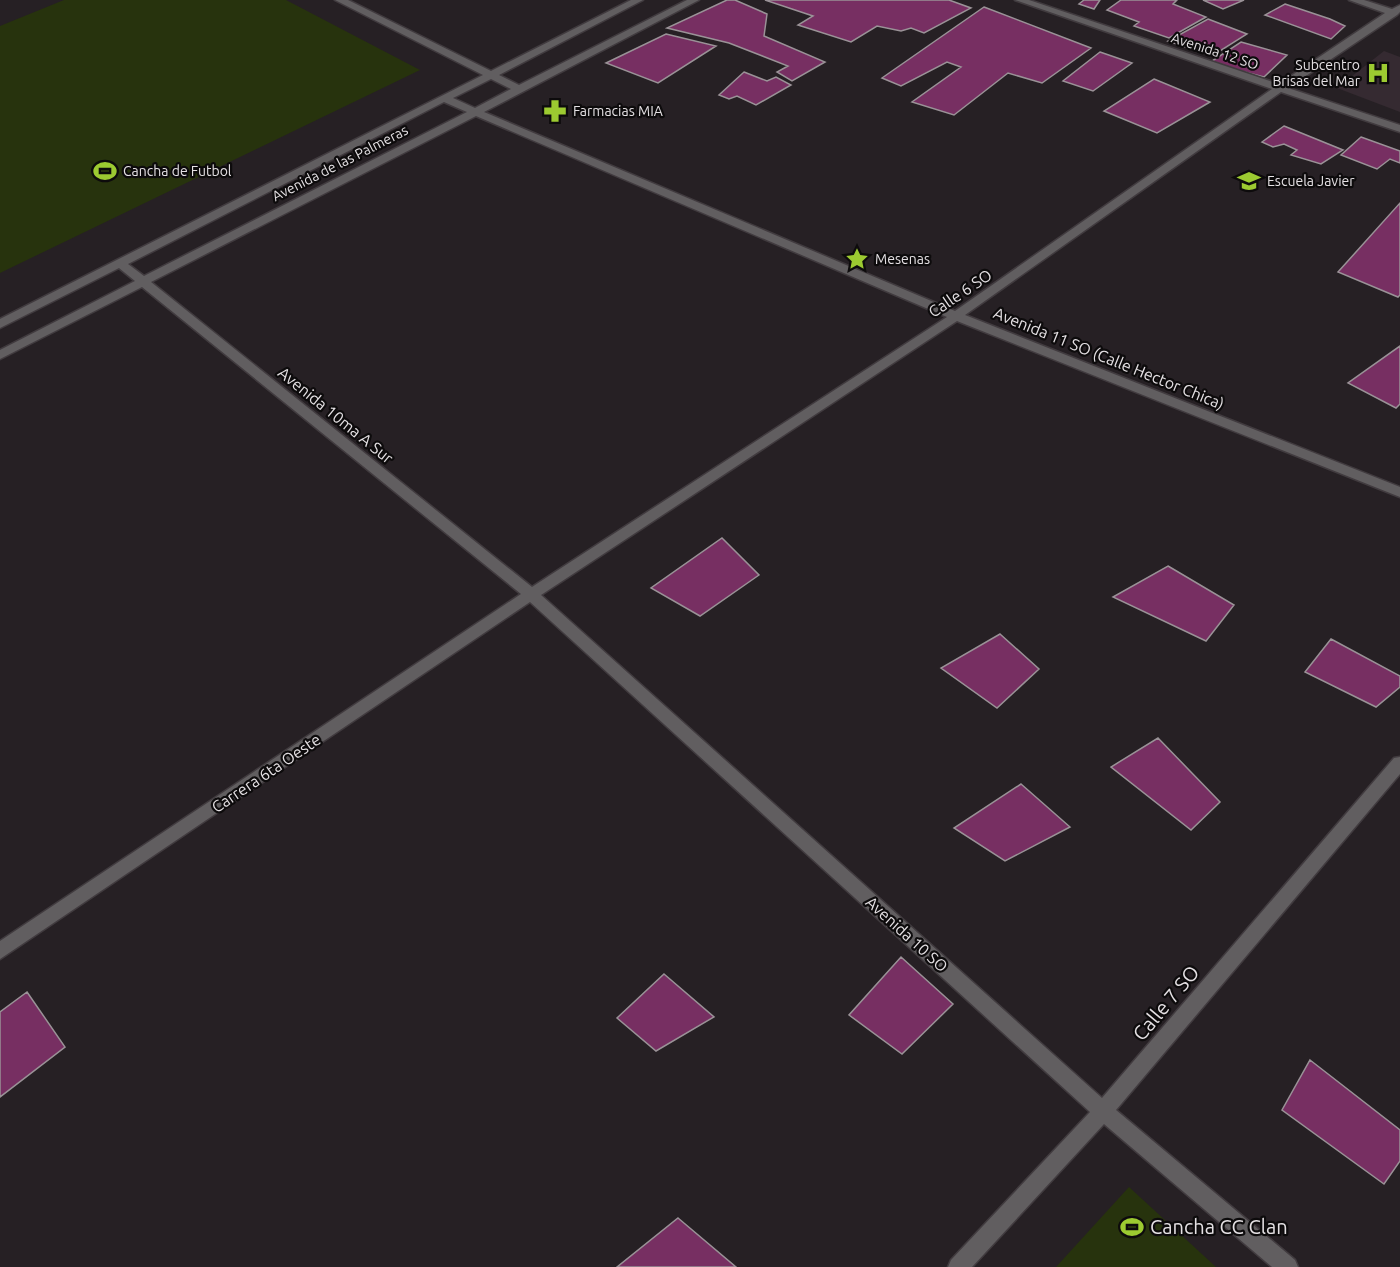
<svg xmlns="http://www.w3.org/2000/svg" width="1400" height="1267" font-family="Ubuntu,sans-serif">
<rect width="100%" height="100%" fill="#262024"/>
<path fill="#352a31" d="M1384,51L1400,57V112L1337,88Z"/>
<path fill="#27330d" d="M64,0H286L420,70L0,273V26Z
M1129,1187L1216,1267H1056Z"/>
<path fill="#772f62" stroke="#9a9297" stroke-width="1.5" d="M727,0H735L767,14L764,36L825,62L792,81L777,72L788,66L729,43L667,28Z
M765,0H949L971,8L924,33L911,28L901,31L877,26L851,42L798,25L813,16Z
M1084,0H1100L1094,9L1079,4Z
M1121,0H1177L1173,4L1206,17L1169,38L1134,26L1139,22L1107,10Z
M1203,0H1244L1223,9Z
M1285,4L1330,19L1345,26L1331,39L1265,15Z
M984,7L1091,48L1042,83L1008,73L954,115L912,102L961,67L947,62L901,86L882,78Z
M1208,19L1247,34L1212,56L1168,41Z
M666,34L716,46L658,83L606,63Z
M1241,42L1287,55L1264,77L1209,63Z
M1100,52L1132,63L1093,91L1063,81Z
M744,72L767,81L776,77L791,85L756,105L737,96L729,99L719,95Z
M1154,79L1210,102L1157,133L1104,111Z
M1284,126L1343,150L1321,164L1291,155L1297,150L1284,144L1273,147L1262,142Z
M1361,137L1400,151V163L1390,159L1377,169L1341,155Z
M1400,203V295L1398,297L1338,272Z
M1400,346V404L1396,408L1348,383Z
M722,538L759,575L700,616L651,588Z
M1168,566L1234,605L1206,641L1113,597Z
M1000,634L1039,669L997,708L941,668Z
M1331,639L1400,676V687L1376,707L1305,672Z
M1158,738L1220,802L1191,830L1111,767Z
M1021,784L1070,827L1005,861L954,828Z
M901,957L953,1004L902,1054L849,1015Z
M664,974L714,1017L656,1051L617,1018Z
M27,992L65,1047L0,1097V1012Z
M1310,1060L1400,1130V1161L1384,1184L1282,1110Z
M678,1218L736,1267H617Z"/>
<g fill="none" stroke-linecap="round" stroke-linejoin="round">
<g stroke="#413b3f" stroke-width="3">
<path id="minor" d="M335,0H348L491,71L631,0H643L499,75L519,85L687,0H699L484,112L955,311L1272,89L1015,0H1029L1279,84L1385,13L1349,0H1364L1392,9L1400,5V12L1397,15L1288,88L1400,125V132L1281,92L965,315L1400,487V497L957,321L541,595L1102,1098L1394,758L1400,757V774L1116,1110L1295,1260L1298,1267H1272L1104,1124L972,1267H948L951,1260L1090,1112L530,602L0,959V941L521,594L142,287L0,359V350L135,281L119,268L0,328V319L483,75ZM491,79L511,89L475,108L453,98ZM444,102L467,112L144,276L128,264ZM476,116L947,317L532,587L151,282Z"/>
</g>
<use href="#minor" fill="#615e60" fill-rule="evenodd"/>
</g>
<defs>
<g id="hospital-bare" transform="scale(1.8)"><path d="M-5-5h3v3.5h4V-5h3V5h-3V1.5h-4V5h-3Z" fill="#9cca31" stroke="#0d0b0c" stroke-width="2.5" paint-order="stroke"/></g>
<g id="pharmacy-bare" transform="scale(1.8)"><path d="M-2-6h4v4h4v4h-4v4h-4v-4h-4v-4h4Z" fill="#9cca31" stroke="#0d0b0c" stroke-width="2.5" paint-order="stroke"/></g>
<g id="stadium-bare" transform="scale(1.8)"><path d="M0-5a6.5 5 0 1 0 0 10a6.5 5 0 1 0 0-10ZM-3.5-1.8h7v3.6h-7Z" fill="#9cca31" stroke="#0d0b0c" stroke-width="2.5" paint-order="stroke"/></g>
<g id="school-bare" transform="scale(1.8)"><path d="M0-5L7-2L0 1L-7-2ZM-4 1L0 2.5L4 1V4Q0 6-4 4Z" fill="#9cca31" stroke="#0d0b0c" stroke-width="2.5" paint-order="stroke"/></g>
<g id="sight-bare" transform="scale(1.8)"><path d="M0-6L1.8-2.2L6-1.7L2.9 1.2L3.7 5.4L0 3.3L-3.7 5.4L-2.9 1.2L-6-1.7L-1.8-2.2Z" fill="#9cca31" stroke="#0d0b0c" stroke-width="2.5" paint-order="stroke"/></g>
</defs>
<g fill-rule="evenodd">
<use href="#hospital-bare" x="1378" y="73"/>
<use href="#pharmacy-bare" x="555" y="111"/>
<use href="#stadium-bare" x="105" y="171"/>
<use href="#school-bare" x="1249" y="181"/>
<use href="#sight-bare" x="857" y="259"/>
<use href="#stadium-bare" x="1132" y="1227"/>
</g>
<g text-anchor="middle" stroke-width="4.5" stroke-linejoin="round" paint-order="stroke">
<g font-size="14" fill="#e5e1e4" stroke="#0d0b0c">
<text transform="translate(1215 51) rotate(18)" y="5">Avenida 12 SO</text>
<text transform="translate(340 163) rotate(-27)" y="5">Avenida de las Palmeras</text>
</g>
<g font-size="14" fill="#e5e1e4" stroke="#0d0b0c" text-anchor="start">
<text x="1360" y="70" text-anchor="end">Subcentro<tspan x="1360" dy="16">Brisas del Mar</tspan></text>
<text x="573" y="116">Farmacias MIA</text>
<text x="123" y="176">Cancha de Futbol</text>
<text x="1267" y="186">Escuela Javier</text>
<text x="875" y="264">Mesenas</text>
</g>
<g font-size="16" fill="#e5e1e4" stroke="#0d0b0c">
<text transform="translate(960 293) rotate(-34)" y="6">Calle 6 SO</text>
<text transform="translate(1109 358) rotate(22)" y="6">Avenida 11 SO (Calle Hector Chica)</text>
<text transform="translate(336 415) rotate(39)" y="6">Avenida 10ma A Sur</text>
<text transform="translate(266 773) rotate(-34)" y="6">Carrera 6ta Oeste</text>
<text transform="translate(907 934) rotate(42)" y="6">Avenida 10 SO</text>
</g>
<g font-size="20" fill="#e5e1e4" stroke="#0d0b0c">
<text transform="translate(1166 1003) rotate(-50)" y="7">Calle 7 SO</text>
</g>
<g font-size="20" fill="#e5e1e4" stroke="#0d0b0c" text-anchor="start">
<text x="1150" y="1234">Cancha CC Clan</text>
</g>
</g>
</svg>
